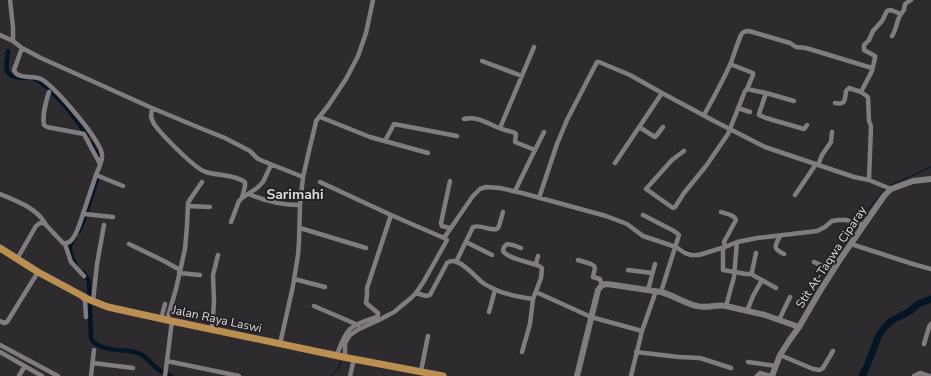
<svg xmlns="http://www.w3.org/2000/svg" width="931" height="376" font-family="'Nunito Sans',sans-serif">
<rect width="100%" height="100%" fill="#2e2b2e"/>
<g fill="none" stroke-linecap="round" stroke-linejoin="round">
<path stroke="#041626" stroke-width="1" d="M889,186L931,167
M849,218L856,220L863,216L885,189
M458,222L478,193L483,191
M683,249L696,253
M430,266L444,241
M388,313L395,308
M331,376L339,367L341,361"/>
<path stroke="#041626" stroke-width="4.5" d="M8,51C6,69 2,78 26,78
M33,78C51,86 77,119 87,136
M91,143L100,158L101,163
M79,231L85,217L98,176
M75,237C74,240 71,243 70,246C69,253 73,260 76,265
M83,272L89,281L91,339C101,353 123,348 138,353C145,355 150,362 155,367C160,371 165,374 171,376"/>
<path stroke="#041626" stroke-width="7" d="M862,376L867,366L879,335L885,327L891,321L910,311L918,304L931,299"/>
<path stroke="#807c80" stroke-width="4.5" d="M10,0L13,27V41
M0,35L13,41L22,48L41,58L152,108L200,128L225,138L250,151L258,159L303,177
M892,36C897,29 896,21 901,14
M22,48L14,70C17,80 33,75 41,79C54,86 101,140 102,155C103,161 98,169 96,175
M482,61L522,76
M747,89L766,93L794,101
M49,92C46,102 42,114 44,125L47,127L84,134L85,136L100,164
M861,92L872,71L875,58V56L864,50V45L869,40L873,31L882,21L887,11L891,10L901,14L904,10L905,4L911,0
M766,93L759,114V115L766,118L804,129L805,128L807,125
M835,103C845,105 845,101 846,91L849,88L861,92L868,97L869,121L871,126L869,180
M152,108L151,117L154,124C162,135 195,169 206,172C218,176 233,174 245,182V186L242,198
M738,108L750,112
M704,115C713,99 722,82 730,65C734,55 737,44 741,35C743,31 746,31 749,31L790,43L796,47L806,48L872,68
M320,117L370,137L428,153
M464,119C477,116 487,123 499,128C504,130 510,131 515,133L516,134L515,142L535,150
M639,127L655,137L656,136L663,127
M500,128L534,47
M385,141L394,124L457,136
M684,151L672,160L646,189L673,208L675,207L684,193L706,166L728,134L745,91L747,89L753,75V73L730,64
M615,163L662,93L716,122L765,147L854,177L869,180L891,189
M818,165L822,155L831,142L832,132
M450,181L441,223L442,226L450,228
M320,182L391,215L367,288V295L366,303L378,313V315L377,317L379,320
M515,191L532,156L544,132
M0,194C16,201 35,207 45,223
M249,194C265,201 282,205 300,205
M795,195L816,164
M539,198L557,144L567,120L597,62H599L630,75L662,93
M188,206L210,207
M721,212C726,214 734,214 736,220L725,240L724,242L725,247
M84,214L113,217
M391,215L444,238
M643,215L674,231L678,234L679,235L661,292
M231,222L239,201L242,198L257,188L263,182L271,165
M300,228L366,248
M780,236C775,246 772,248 784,254
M466,242L492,255
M65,244L71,262L84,276
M129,244L164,261L180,270
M851,244L913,264L931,269
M521,248L513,245L507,244L504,247L503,251C508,259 530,262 539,266L542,268L541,278L533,299L530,324L522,352
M723,248V270L746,274H750L752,272L756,253
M17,259L36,226L40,223H43L46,225L63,243C72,245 76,233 79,226L96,175L123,186
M578,260L591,264L594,266L595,268L593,277L600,279L602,285
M456,262L473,227C481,224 489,231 497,229L499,226L503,212
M814,262L833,271
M536,264L538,256
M628,270L652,273
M179,273L200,275
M751,274L776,288
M294,279L325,287
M648,290L655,264
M536,292L591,317L642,331
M416,293L426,296L430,295L447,263C457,254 475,277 483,283C486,285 490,287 494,289C506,295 519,297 533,299
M83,298V299L85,300L86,317
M93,301L97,264L104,225
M314,306L358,325
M726,306L734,277L737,242
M747,311L753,296L762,280
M489,312L495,290
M161,319L165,304
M167,320L176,289L185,249L187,226L188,203L191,198L202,182
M779,320L790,297
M0,321L4,323L7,322L38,272
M212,329L214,302L213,275L218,255
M280,344L293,286L298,255L299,242L300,205L303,177L309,151L315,126L316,121L328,106L346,79L358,56L366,33L373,0
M924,344L929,327L931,324
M0,345L58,376
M0,352L42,376
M636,352L679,357L700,358L731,368
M337,355C340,347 343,336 350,329C357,323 368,320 377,317
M780,355L813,369L820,370L823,368L833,351
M345,357V343L350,335L359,329L379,320L394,312L411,298L416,293L424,281L447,240L444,238L473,196L480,189L486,187L500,188L522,193L606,216L627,224L643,236L676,247L685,253L691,255H699L725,247L737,242L757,238L817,231L825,227L832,221L839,220H846L853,222L864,225
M167,361L239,376
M748,362L776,366
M93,363L133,368
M421,371L428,336
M19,376L25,366
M91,376L94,350
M165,376L172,321
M350,376L354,359
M631,376L642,331L656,291
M757,376L760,373L771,376
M914,376L920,373L929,376"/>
<path stroke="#807c80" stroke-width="6" d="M577,376L598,290L602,285L607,284L661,292C673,295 684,303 697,306C706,309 716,304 726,306L765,315L799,327
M772,376L780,355L789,341L799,327L820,291L841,258L884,196L891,189L913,181L931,179"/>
<path stroke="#bb8e52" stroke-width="7" d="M0,248L38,272L90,300L108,307L167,320L343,357L443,376"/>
</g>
<g text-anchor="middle" stroke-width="4" stroke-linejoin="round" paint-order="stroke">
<g font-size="12" fill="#dbd9db" stroke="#242124">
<text transform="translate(831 257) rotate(-57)" y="4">Stit At-Taqwa Ciparay</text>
<text transform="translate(217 319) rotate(12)" y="4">Jalan Raya Laswi</text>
</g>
<g font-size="14" font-weight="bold" fill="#dbd9db" stroke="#242124">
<text x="295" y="199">Sarimahi</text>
</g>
</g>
</svg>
